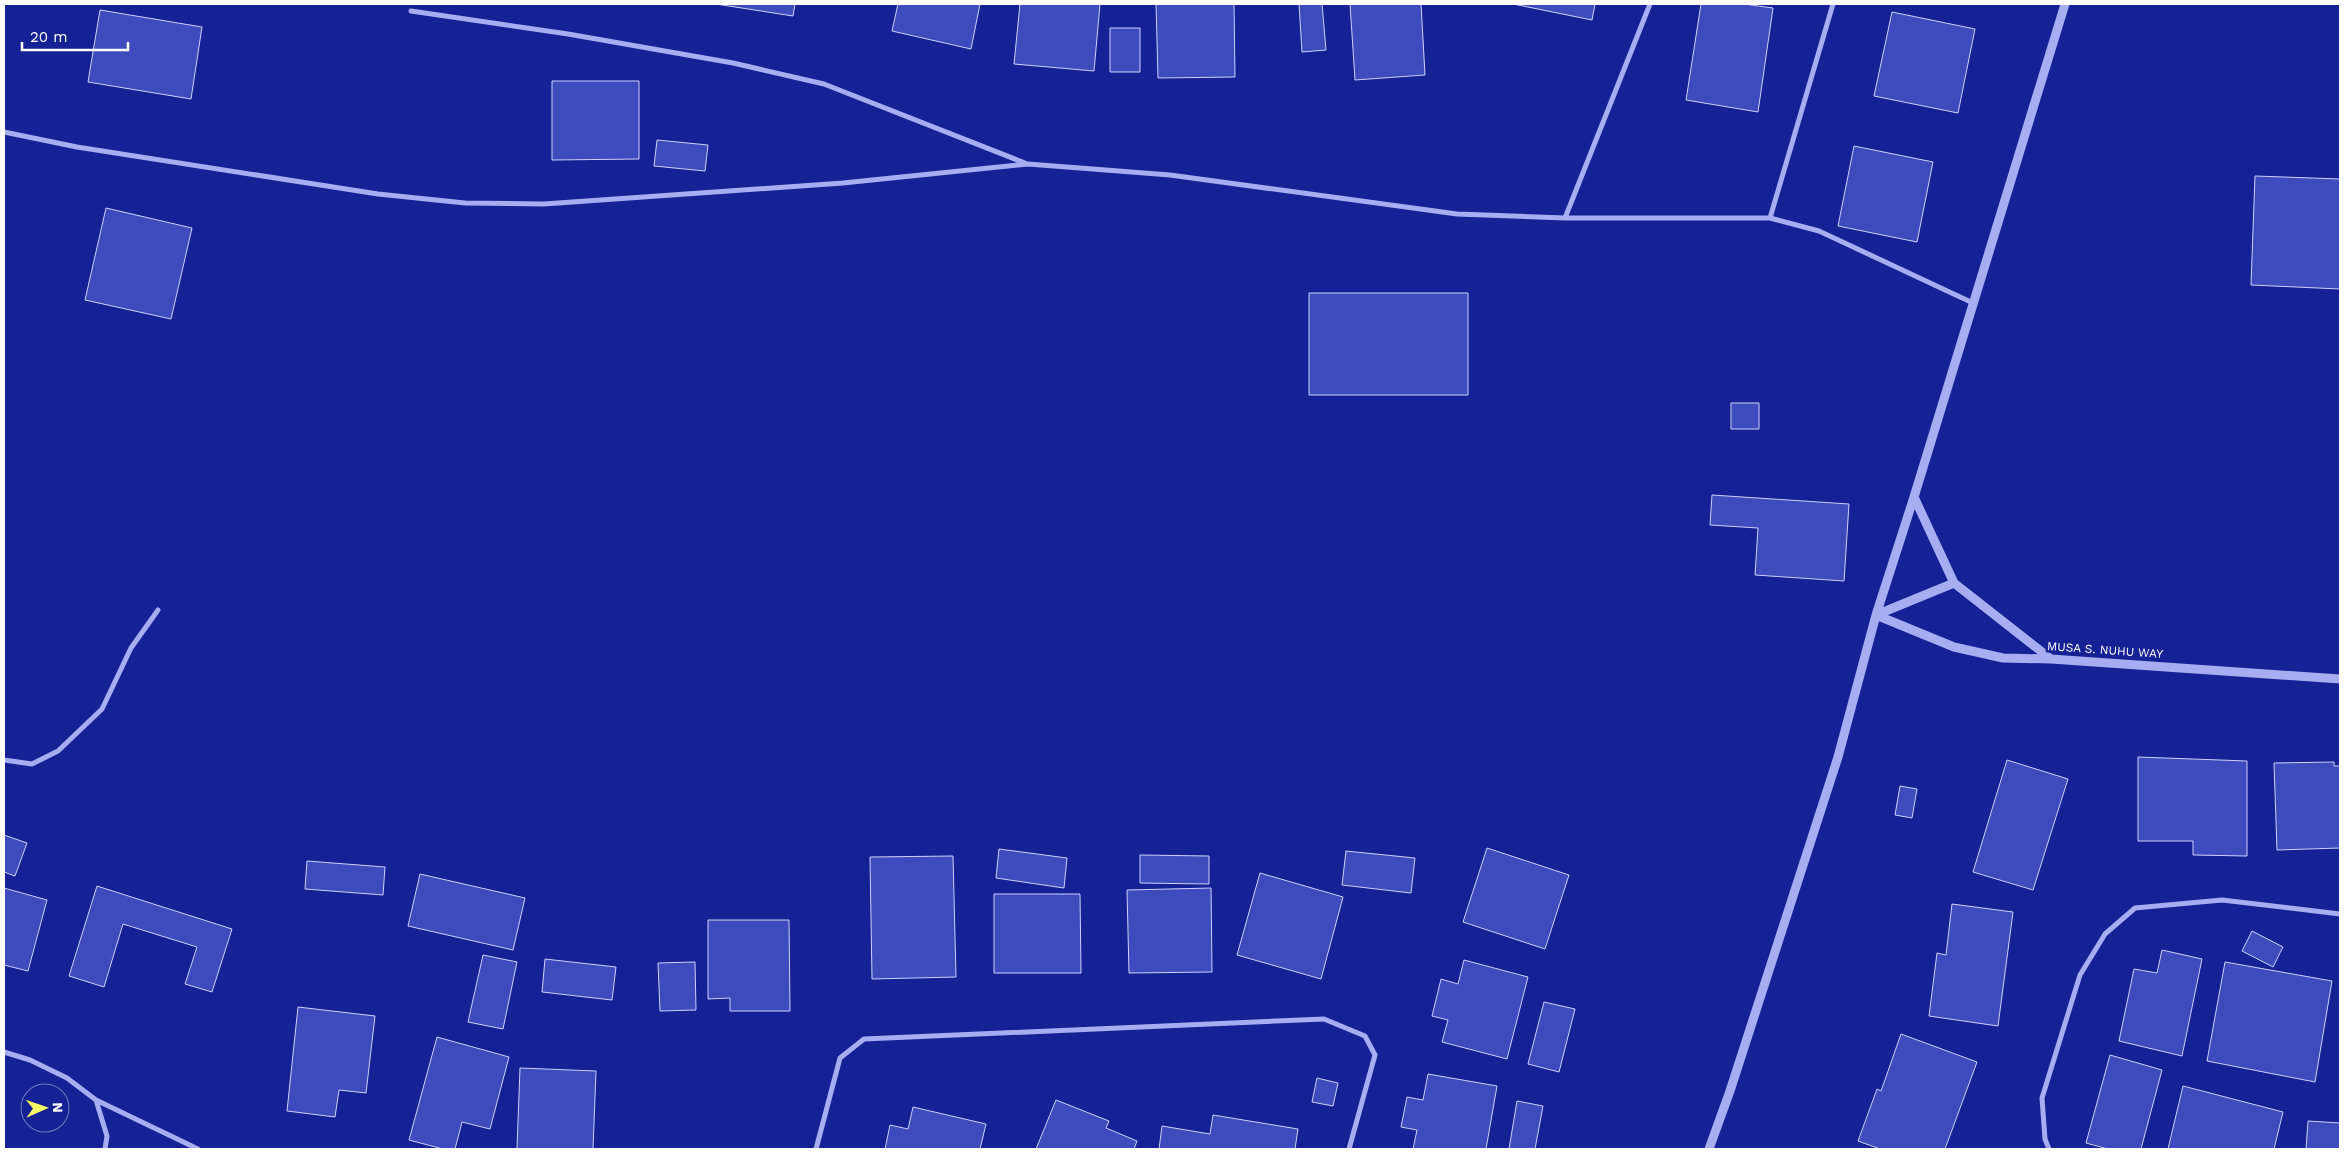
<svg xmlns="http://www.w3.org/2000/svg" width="2344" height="1153" font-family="'Work Sans',sans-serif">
<rect width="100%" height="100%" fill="#152194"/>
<path fill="#3e4bbc" stroke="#cdd2fc" d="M716,4H795L793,16Z
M898,4H980L971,49L892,31Z
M1020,4H1100L1094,71L1014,64Z
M1156,4H1234L1235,77L1158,78Z
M1299,4H1322L1326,50L1302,52Z
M1350,4H1421L1425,75L1355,80Z
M1513,4H1595L1592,20Z
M1701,4H1744L1773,8L1758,112L1686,100Z
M100,10L202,27L191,99L88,82Z
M1892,12L1975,29L1958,113L1874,96Z
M1110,28H1140V72H1110Z
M552,81H639V159L552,160Z
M657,140L708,145L705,171L654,166Z
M1854,146L1933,162L1917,242L1838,226Z
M2255,176L2340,179V289L2251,285Z
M106,208L192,228L171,319L85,300Z
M1309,293H1468V395H1309Z
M1731,403H1759V429H1731Z
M1712,495L1849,504L1844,581L1755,575L1758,528L1710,525Z
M2138,757L2247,761V856L2193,855V841H2138Z
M2007,760L2068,779L2033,890L1973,872Z
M2334,762V766H2340V848L2277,850L2274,763Z
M1900,786L1917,789L1912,818L1895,815Z
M4,835L27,843L15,876L4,872Z
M1487,848L1569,875L1545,949L1463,922Z
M999,849L1067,858L1064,888L996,878Z
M1346,851L1415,858L1411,893L1342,885Z
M1140,855L1209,856V884L1140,883Z
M953,856L956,977L872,979L870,857Z
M307,861L385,867L383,895L305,889Z
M1260,873L1343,897L1321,979L1237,955Z
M420,874L525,898L513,950L408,926Z
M97,886L232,929L212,992L185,984L197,947L123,924L104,987L69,976Z
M4,888L47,900L28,971L4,965V967Z
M1211,888L1212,972L1129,973L1127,890Z
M994,894H1080L1081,973H994Z
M1952,904L2013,912L1998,1026L1929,1016L1937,953L1946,955Z
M708,920H789L790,1011H730V998L708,999Z
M2252,931L2283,947L2273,967L2242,951Z
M2162,950L2202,959L2182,1056L2119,1041L2134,969L2157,973Z
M483,955L517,962L503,1029L468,1022Z
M545,959L616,967L612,1000L542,992Z
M1464,960L1528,977L1507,1059L1442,1042L1448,1020L1432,1016L1441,979L1458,984Z
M695,962L696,1010L660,1011L658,963Z
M2225,962L2332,981L2315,1082L2207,1061Z
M1544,1002L1575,1009L1559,1072L1528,1064Z
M298,1007L375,1016L366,1093L339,1090L335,1117L287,1111Z
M1901,1034L1977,1062L1945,1149H1880L1858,1141L1877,1089L1881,1091Z
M437,1037L509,1057L490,1129L462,1122L455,1149H443L409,1140Z
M2110,1055L2162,1070L2141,1149H2108L2086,1143Z
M520,1068L596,1071L593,1149H517Z
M1428,1074L1497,1086L1486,1149H1413L1417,1130L1401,1127L1407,1097L1423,1100Z
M1317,1078L1338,1083L1333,1106L1312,1102Z
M2183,1086L2283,1112L2274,1149H2168Z
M1056,1100L1109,1121L1106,1128L1137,1141L1134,1149H1036Z
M1517,1101L1543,1106L1535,1149H1509Z
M913,1107L986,1124L980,1149H885L890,1125L908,1129Z
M1213,1115L1298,1129L1295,1149H1159L1162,1126L1210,1134Z
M2308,1121L2340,1123V1149H2306Z"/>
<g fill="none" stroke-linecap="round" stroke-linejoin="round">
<path stroke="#a6adf1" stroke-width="5" d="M1833,4L1770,218L1819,231L1973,303
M411,11L568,34L733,63L824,84L1025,163
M4,132L77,147L378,194L465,203L544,204L843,183L1028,164L1170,175L1457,214L1565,218H1770
M1565,218L1650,4
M4,760L32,764L58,751L102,709L131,648L158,610
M4,1052L30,1060L67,1078L96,1100L107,1136L105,1149
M96,1100L198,1149
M816,1149L840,1058L864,1039L1324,1019L1365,1036L1375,1055L1349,1149
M2049,1149L2045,1139L2042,1098L2080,975L2105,934L2135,908L2222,900L2340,914"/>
<path stroke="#a6adf1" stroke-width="9" d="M1914,497L1954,583L2051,659
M1876,615L1954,647L2003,658L2051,659L2340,679
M1876,615L1954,583
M1709,1149L1730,1091L1838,757L1876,615L1914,497L2065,4"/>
</g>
<g text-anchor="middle" stroke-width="5" stroke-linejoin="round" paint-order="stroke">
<g font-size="12" fill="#fff" stroke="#152194">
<text transform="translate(2105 650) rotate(4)" y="4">MUSA S. NUHU WAY</text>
</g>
</g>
<rect width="2344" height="1153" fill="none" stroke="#ffffff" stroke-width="10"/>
<g transform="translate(45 1108) rotate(88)"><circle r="24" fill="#152194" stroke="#737abf"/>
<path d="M0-4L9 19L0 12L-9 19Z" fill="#f6ff66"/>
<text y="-8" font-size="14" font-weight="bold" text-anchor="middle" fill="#ffffff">N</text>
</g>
<path d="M22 42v8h106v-8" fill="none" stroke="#ffffff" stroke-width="2.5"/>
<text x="30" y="42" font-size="15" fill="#ffffff" stroke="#152194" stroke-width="4" paint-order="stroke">20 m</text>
</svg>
